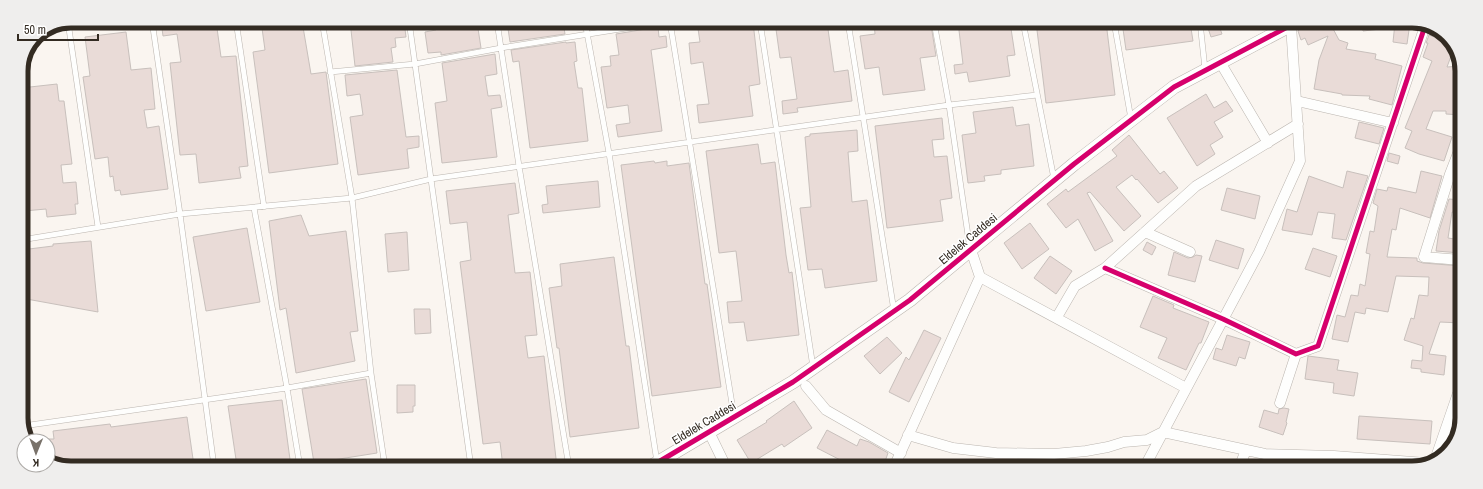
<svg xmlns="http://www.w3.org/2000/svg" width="1483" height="489" font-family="'Archivo Narrow',sans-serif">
<rect width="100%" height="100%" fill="#faf5f0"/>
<path fill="#e9dbd7" stroke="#c8c0bc" d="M161,21H216L221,57L236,56L248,166L239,167L241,178L199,183L196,154L180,155L170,63L181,62L177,34L163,36Z
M261,21H302L311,74L326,72L338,164L269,173L253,52L265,50Z
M350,21H404L406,37L395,38L396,47L391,48L393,62L355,66Z
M435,21L477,22L481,48L441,55V52L428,53L425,32L436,30Z
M507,22H563L565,34L510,42Z
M614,22H640L615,26Z
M697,22H753L760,84L749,86L753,116L699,123L697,105L709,104L703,62L691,64L689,43L700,42Z
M775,22H827L834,72L848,70L852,101L797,108L798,112L783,114L782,101L797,99L791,57L780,58Z
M874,22H913L914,27L931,25L936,56L920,58L925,90L883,95L879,67L865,69L860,36L875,34Z
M958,22H1010L1015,55L1007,56L1010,76L969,82L967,72L955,74L954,65L963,64Z
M1036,22H1106L1115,95L1046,103Z
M1122,22H1190L1193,41L1126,50Z
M1206,22L1218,23L1222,34L1211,37Z
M1309,23H1330L1339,40L1348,43L1346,49L1376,54L1375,59L1402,66L1392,105L1369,99L1370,96L1342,95V94L1314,89L1319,60L1328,36L1308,45L1305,38L1301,40L1298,31L1302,26Z
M1362,23H1389V28L1363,31Z
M1395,23H1410L1407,44L1393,42Z
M658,27L659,37L666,36L667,47L651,50L662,131L618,137L616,125L630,123L628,105L607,108L601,67L611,66L610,56L619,55L616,34Z
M126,32L131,70L151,68L155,109L144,110L147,128L159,126L168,189L121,195L120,190L115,191L113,176L110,177L108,157L95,159L83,77L90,76L85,37Z
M1429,35L1453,44L1454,48L1447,67L1461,66L1462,68V115L1446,114V111H1433L1426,129L1452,137L1444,161L1419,154L1405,148L1412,131L1405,128L1432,61L1423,57L1428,43H1426Z
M566,42V43L575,42L577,61L574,62L578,88H582L588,141L530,148L519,61L513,62L511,50Z
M495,54L497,74L485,76L488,96L500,95L502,107L491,109L497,157L442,163L435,103L447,101L442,63Z
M397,70L406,137L419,136V147L407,149L409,168L358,175L350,117L363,115L360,94L347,96L345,75Z
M57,84L59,101H64L72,164L61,165L63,183L76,182L78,204H75L76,214L47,217L46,209L24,211L21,189V88Z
M1206,94L1214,108L1226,101L1233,111L1214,122L1223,137L1210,145L1215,154L1197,166L1167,118Z
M1013,107L1016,126L1029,124L1034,166L1001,170V174L984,176L985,181L968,183L962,135L976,133L973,112Z
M942,118L944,139L932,140L934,157L947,156L952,198L940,200L943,221L887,228L875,126Z
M1359,122L1384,128L1379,144L1355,138Z
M857,130L858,151L848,152L852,202L867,200L877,281L825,288L822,269L808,270L800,208L811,207L805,137L810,136V134Z
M1129,135L1160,174L1164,171L1178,188L1158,203L1137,179L1136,180L1132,175L1116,187L1141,216L1124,231L1090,192L1087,193L1113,241L1095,251L1078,219L1066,228L1047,204L1066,189L1068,192L1117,156L1112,150Z
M758,144L761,164L775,162L786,255L789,273L792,272L799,335L747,341L744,322L729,323L727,302L742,301L736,251L719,253L706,151Z
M1389,153L1400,156L1398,164L1387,161Z
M654,161L655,163L667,161V166L689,163L705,284H707L721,387L652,396L621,165Z
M1347,171L1368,176L1346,240L1332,238L1335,214L1318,212L1312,235L1282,230L1287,209L1297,212L1309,176L1343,188Z
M1421,171L1442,176L1430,218L1400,208L1396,230L1392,229L1387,257L1417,258V261L1423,263L1461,266V323L1440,322L1429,354L1446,356L1444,375L1421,372V369L1411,368L1412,360L1422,361L1423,346L1404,340L1411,318L1414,319L1419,295L1428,296L1429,277L1396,276L1388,312L1366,308L1365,314L1355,312L1348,342L1332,339L1337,315L1345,317L1351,295L1358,296L1360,284L1365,286L1370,254L1366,253L1370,231L1374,232L1378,206L1373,203L1377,189L1387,191L1388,187L1416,193Z
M598,181L600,207L543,213L542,205L548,204L546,186Z
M515,183L519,213L508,215L515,273L530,272L537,335L525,336L528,358L544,356L557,467H503L500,442L483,444L460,262L471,260L467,222L450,224L446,191Z
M1227,188L1260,196L1255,219L1221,210Z
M1449,199L1461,200V213L1452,212L1448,238L1461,240V253L1436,251L1439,231Z
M301,215L309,236L346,231L358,331L350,332L355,361L296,373L286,308L280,310L269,221Z
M1030,223L1049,249L1022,269L1004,243Z
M247,228L260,302L206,311L193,237Z
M407,232L409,270L388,272L385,234Z
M1216,240L1244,249L1238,269L1209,260Z
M91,241L98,312L21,298V250L53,246V244Z
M1147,242L1156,247L1152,255L1143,250Z
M1313,248L1337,256L1330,277L1305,269Z
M1174,252L1188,258L1193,257L1196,255L1202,256L1195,282L1168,275Z
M1050,256L1072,271L1056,294L1034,278Z
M614,257L626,346H629L639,428L570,437L559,348H557L549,288L562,286L560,264Z
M1153,296L1174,305L1173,308L1209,322L1201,343H1199L1186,370L1158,358L1167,338L1140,327Z
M414,309H430L431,333L415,334Z
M924,330L941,338L909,402L889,392L906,357L909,360Z
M1227,335L1250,342L1245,359L1239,357L1236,366L1213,359L1216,348L1222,350Z
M887,337L902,353L880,374L864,356Z
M1308,356L1339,360L1337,370L1358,373L1354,396L1333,393L1334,383L1305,379Z
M366,379L377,453L314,463L302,389Z
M397,385H415V406H413V412L397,413Z
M282,400L291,467L237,466L228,406Z
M794,401L812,428L784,447L782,444L751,463L737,440L767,422L766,421Z
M1284,408L1289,409L1286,422L1287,423L1283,435L1259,427L1264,410L1278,414L1279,409Z
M1359,416L1432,421L1430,444L1357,439Z
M187,417L194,466H58L48,460V439H54L53,431L110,424L111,427Z
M827,430L857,446L860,439L869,442L888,453L883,467H854L817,448Z"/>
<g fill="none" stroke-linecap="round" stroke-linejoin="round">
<g stroke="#bbb5af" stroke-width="6">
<path id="service" d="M152,21L180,214L214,466
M236,21L264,207
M322,21L352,198L371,373
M409,21L471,467
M68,22L98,227
M497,22L519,166L569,467
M585,22L609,153L657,462
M670,22L734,416
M760,22L813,367
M848,22L894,311
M934,22L949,105L970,249
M1023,22L1054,179
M1114,22L1131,119
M1200,22L1205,69
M330,72L415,64L501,48L664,22
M254,208L287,388L300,467
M21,240L180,214L352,198L431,179L949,105L1037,95
M23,426L287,388L371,373L385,467"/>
</g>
<g stroke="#bbb5af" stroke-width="11">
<path id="minor" d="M1220,62L1268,143
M1297,101L1393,123
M1145,232L1190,252
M1461,260L1424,257L1450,174L1462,143
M1105,268L1223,319L1296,354L1318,346L1426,23
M980,277L1186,388
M1057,317L1075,286L1105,268L1196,186L1298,124
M806,386L826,410L901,453
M1280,403L1296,354
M709,432L726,467
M908,435L953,448L996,453L1054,454L1086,451L1108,447L1124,442L1147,440L1163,432L1265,454L1334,456L1426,463
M1276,457L1306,468
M894,467L980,277L971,250
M1144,468L1259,252L1300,161L1291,25
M1239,468L1246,450
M1330,468L1334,456"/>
</g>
<g stroke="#bbb5af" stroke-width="14">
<path id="tertiary" d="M650,467L793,382L910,300L1074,164L1174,87L1295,23"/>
</g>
<g stroke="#bbb5af" stroke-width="16">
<path id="secondary" d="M1438,459L1460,395"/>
</g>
<use href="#service" stroke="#fefefd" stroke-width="5"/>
<use href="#minor" stroke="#fefefd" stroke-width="10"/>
<use href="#tertiary" stroke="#fefefd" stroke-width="13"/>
<use href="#secondary" stroke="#fefefd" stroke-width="15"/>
<g stroke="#fff" stroke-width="8">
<path id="cycleway" d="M1105,268L1223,319L1296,354L1318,346L1426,23
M650,467L793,382L910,300L1074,164L1174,87L1295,23"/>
</g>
<use href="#cycleway" stroke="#d6006c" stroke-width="5"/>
</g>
<g text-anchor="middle" stroke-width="3" stroke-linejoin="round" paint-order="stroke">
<g font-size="12" fill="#332b22" stroke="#fff">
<text transform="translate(968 239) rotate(-40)" y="4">Eldelek Caddesi</text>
<text transform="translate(704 423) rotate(-31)" y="4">Eldelek Caddesi</text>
</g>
</g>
<path d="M0 0H1483V489H0ZM71 28H1412A43 43 0 0 1 1455 71V418A43 43 0 0 1 1412 461H71A43 43 0 0 1 28 418V71A43 43 0 0 1 71 28Z" fill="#efeeed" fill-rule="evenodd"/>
<path fill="none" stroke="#332b22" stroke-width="5" d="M71 28H1412A43 43 0 0 1 1455 71V418A43 43 0 0 1 1412 461H71A43 43 0 0 1 28 418V71A43 43 0 0 1 71 28Z"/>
<g transform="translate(36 453) rotate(181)"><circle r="19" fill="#ffffff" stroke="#adaaa7"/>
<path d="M0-3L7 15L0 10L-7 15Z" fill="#79726a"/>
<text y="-6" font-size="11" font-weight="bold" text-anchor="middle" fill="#332b22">K</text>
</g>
<path d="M18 34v6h80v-6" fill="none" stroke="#332b22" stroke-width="2"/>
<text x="24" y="34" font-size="12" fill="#332b22" stroke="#ffffff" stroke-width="3" paint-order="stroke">50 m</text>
</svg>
